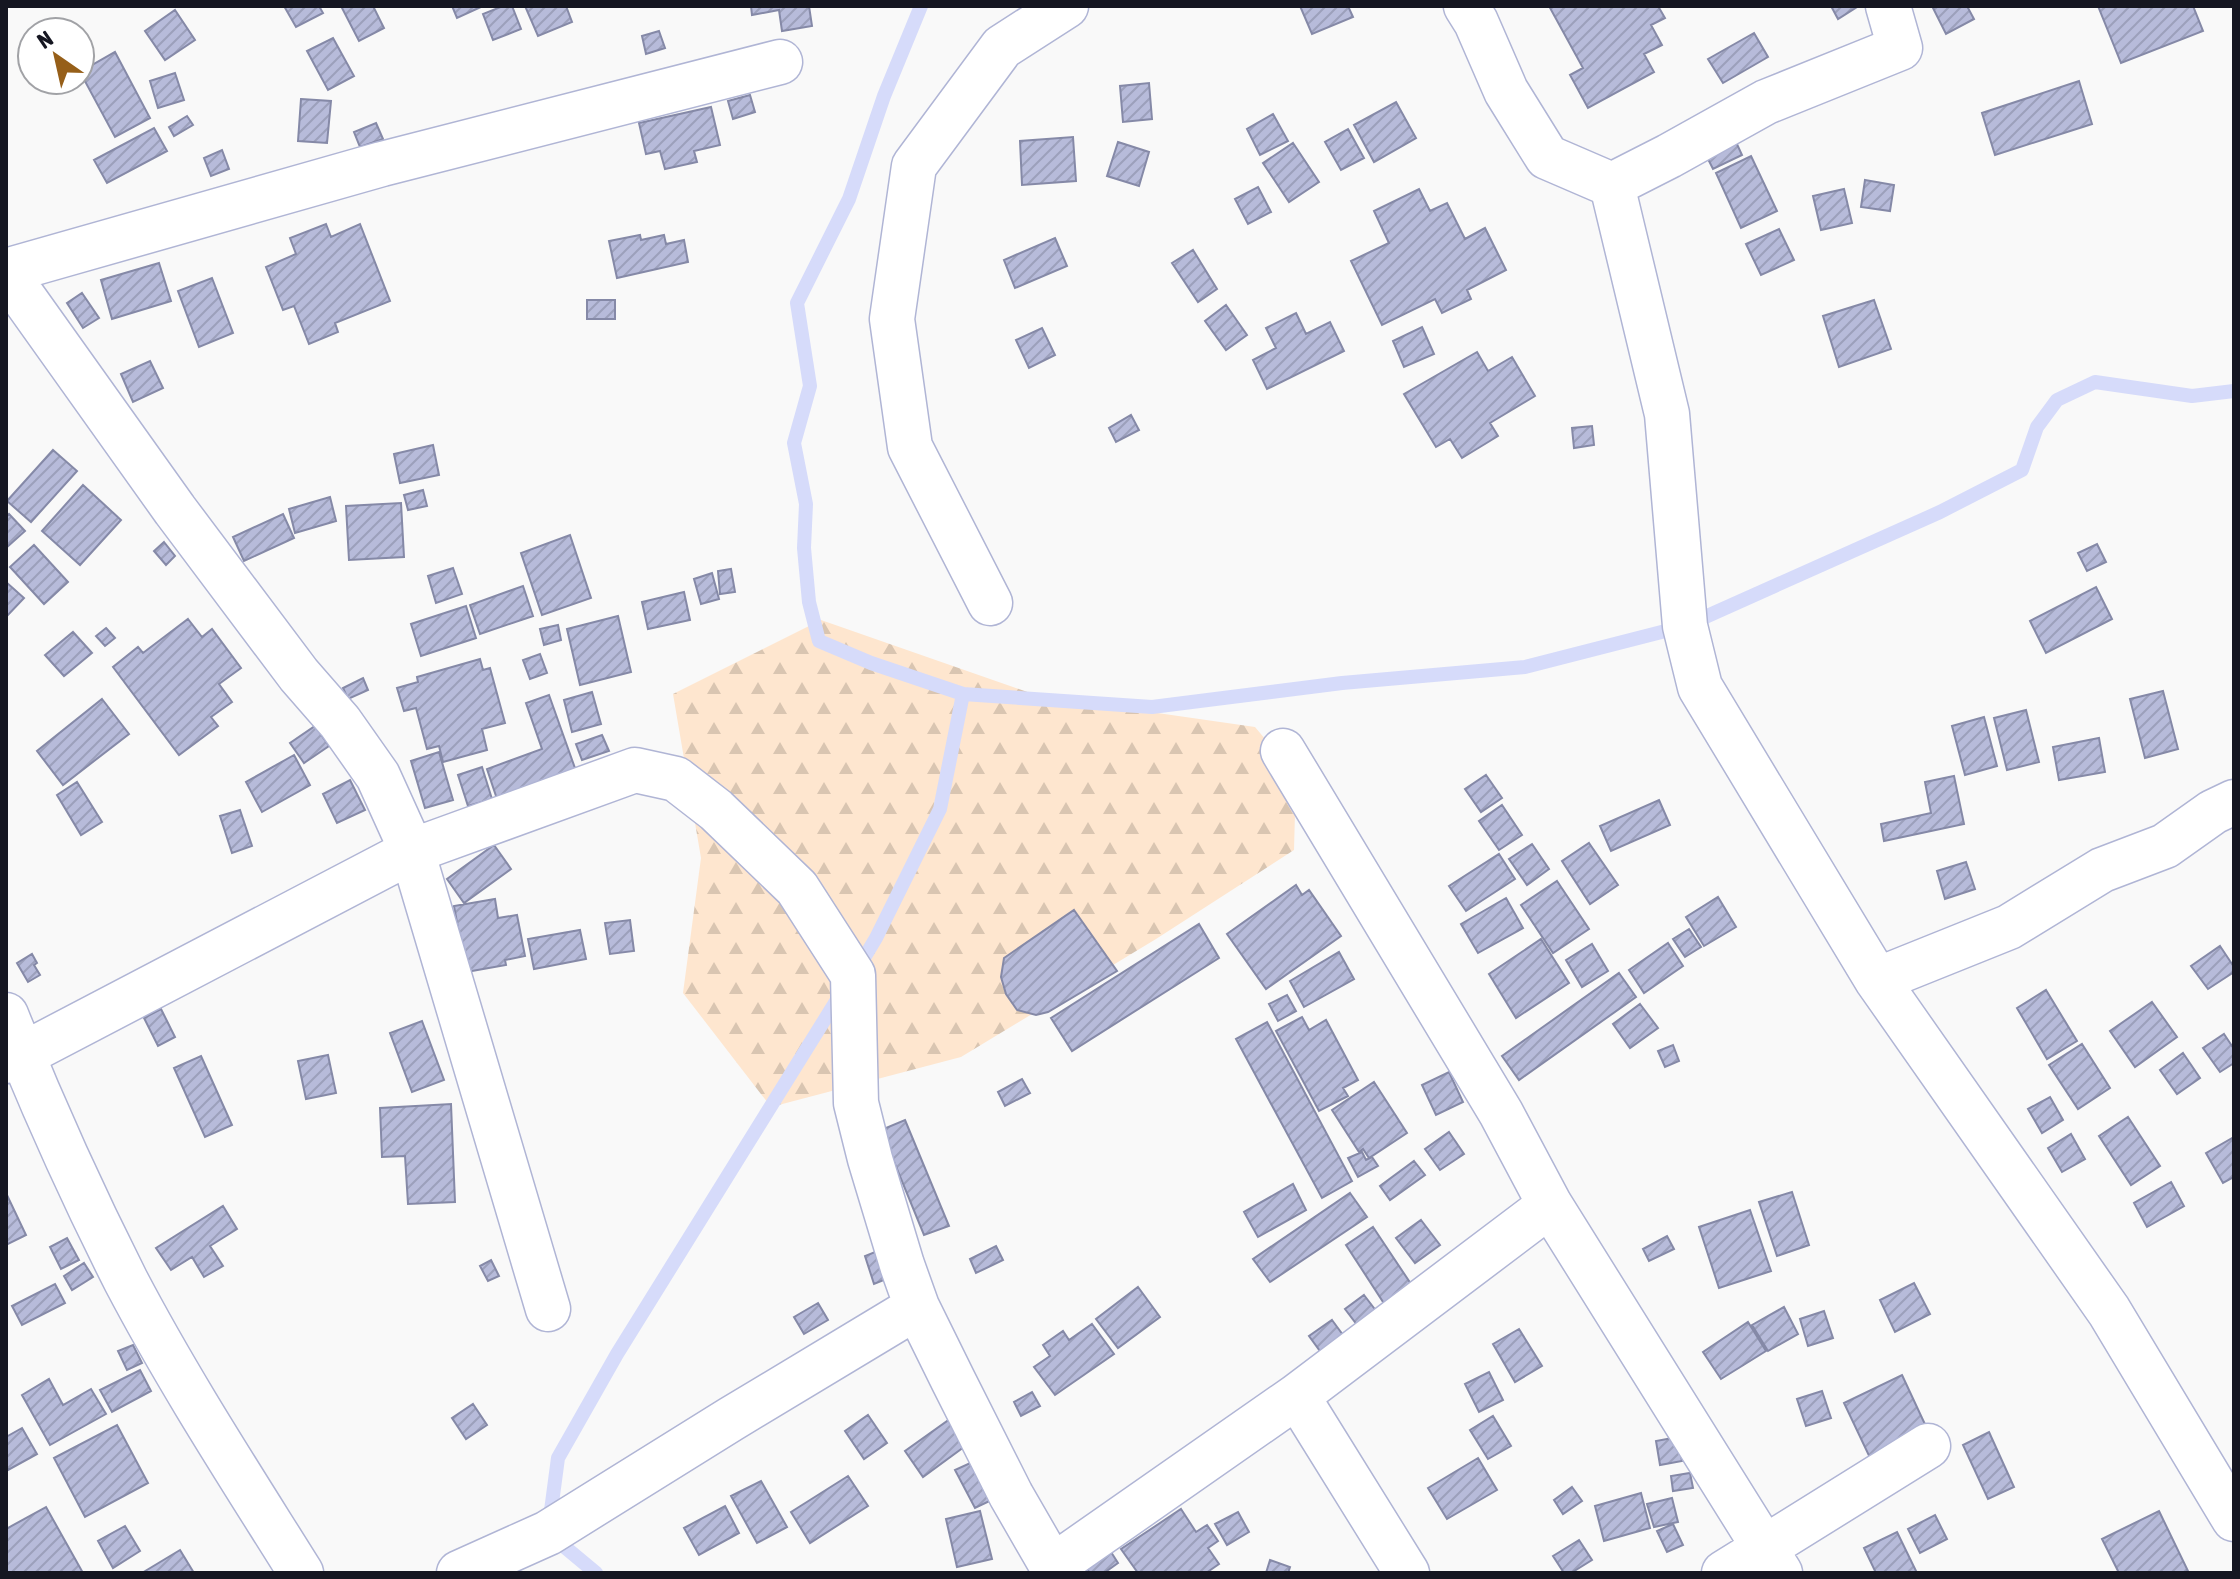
<svg xmlns="http://www.w3.org/2000/svg" width="2240" height="1579" font-family="'Asap Condensed',sans-serif">
<defs>
<pattern id="forest-firs" width="22" height="20" patternUnits="userSpaceOnUse" patternTransform="scale(2)"><rect width="22" height="20" fill="#fee6cf"/><path d="M5 1l3.5 6h-7zM16 11l3.5 6h-7z" fill="#d9c5b1"/></pattern>
<pattern id="building-hatch" width="6" height="6" patternUnits="userSpaceOnUse" patternTransform="scale(2)"><rect width="6" height="6" fill="#b7bbda"/><path d="M-1 1l2-2M0 6l6-6M5 7l2-2" fill="none" stroke="#9ca0bb"/></pattern>
</defs>
<rect width="100%" height="100%" fill="#f9f9f9"/>
<path fill="url(#forest-firs)" d="M821,620L1039,696L1255,727L1296,776L1294,850L1156,939L961,1057L771,1107L683,993L701,858L673,694Z"/>
<g fill="none" stroke-linecap="round" stroke-linejoin="round">
<path stroke="#d6dbfa" stroke-width="14" d="M921,6L884,96L849,199L797,303L810,386L794,443L806,504L804,548L809,602L819,641L871,663L963,694L1152,707L1342,683L1525,667L1685,626L1940,512L2022,470L2037,427L2057,400L2095,382L2192,396L2234,391
M858,968L876,938L940,809L963,694
M596,1573L548,1533L558,1458L617,1354L840,995"/>
</g>
<path fill="url(#building-hatch)" stroke="#8589a7" stroke-width="2" d="M284,6H319L323,13L296,27Z
M341,6H373L384,28L359,41Z
M452,6H483L457,18Z
M503,6H512L521,29L493,40L483,14Z
M525,6H566L572,22L538,36Z
M751,6H809L812,26L782,31L779,10L752,15Z
M1300,6H1348L1353,17L1312,34Z
M1549,6H1658L1665,18L1651,25L1662,45L1644,54L1654,72L1588,108L1570,75L1583,68Z
M1831,6H1856L1857,7L1838,19Z
M1932,6H1967L1974,19L1946,34Z
M2098,6H2193L2203,31L2121,63Z
M175,10L195,40L165,60L145,31Z
M659,31L665,48L646,54L642,36Z
M1754,33L1768,57L1723,83L1708,59Z
M333,38L354,76L328,90L307,51Z
M115,52L150,118L115,137L80,72Z
M175,73L184,100L158,108L150,81Z
M2079,81L2092,124L1995,155L1982,113Z
M1149,83L1152,119L1123,122L1120,86Z
M750,95L755,112L733,119L728,101Z
M301,99L331,101L327,143L298,141Z
M1396,102L1416,138L1374,162L1354,125Z
M711,107L720,145L694,151L697,162L665,169L660,151L646,154L639,123Z
M1273,114L1288,141L1260,155L1247,129Z
M187,116L193,125L174,136L169,127Z
M376,123L383,139L360,147L354,132Z
M154,128L167,151L107,183L94,160Z
M1348,129L1364,158L1341,170L1325,142Z
M1730,129L1742,155L1713,169L1700,143Z
M1073,137L1076,181L1022,185L1020,141Z
M1118,142L1149,152L1139,186L1107,176Z
M1293,143L1319,182L1289,202L1263,163Z
M222,150L229,169L211,176L204,158Z
M1751,156L1777,211L1741,228L1716,173Z
M1865,180L1894,185L1890,211L1861,207Z
M1258,187L1271,212L1248,224L1235,199Z
M1419,189L1430,211L1447,203L1465,239L1485,228L1506,270L1467,290L1471,299L1442,313L1435,299L1382,325L1351,261L1389,243L1374,211Z
M1844,189L1852,223L1821,230L1813,196Z
M326,224L331,237L360,224L390,301L335,323L338,332L309,344L294,306L283,310L266,267L296,254L290,238Z
M1779,229L1794,260L1761,275L1746,244Z
M640,235L641,240L664,235L666,244L684,240L688,262L617,278L609,241Z
M1055,238L1067,266L1015,288L1004,260Z
M1193,250L1217,289L1198,302L1172,263Z
M159,263L171,301L112,319L101,280Z
M212,278L233,333L199,347L178,291Z
M82,293L99,318L83,328L67,303Z
M587,300H615V319H587Z
M1874,300L1891,349L1839,367L1823,316Z
M1226,305L1247,335L1226,350L1205,321Z
M1296,313L1306,334L1330,322L1344,351L1267,389L1253,360L1276,348L1266,328Z
M1422,327L1434,354L1404,367L1393,341Z
M1042,328L1055,355L1029,368L1016,340Z
M1477,352L1488,371L1512,357L1535,396L1490,423L1498,436L1462,458L1450,439L1436,447L1404,394Z
M150,361L163,388L133,402L121,374Z
M1131,415L1139,430L1116,442L1109,428Z
M1592,426L1594,445L1574,448L1572,428Z
M433,445L439,475L400,483L394,454Z
M53,450L77,471L31,522L7,501Z
M83,485L121,520L80,565L42,531Z
M423,490L427,506L408,510L404,495Z
M330,497L336,521L295,533L289,509Z
M401,503L404,557L349,560L346,506Z
M9,514L25,531L6,548V517Z
M283,514L294,538L244,561L233,537Z
M570,535L591,598L542,615L521,553Z
M164,542L175,556L166,565L154,551Z
M2097,544L2106,562L2087,571L2078,553Z
M34,545L68,582L44,604L10,567Z
M453,568L462,594L436,603L428,576Z
M731,569L735,592L720,594L718,571Z
M712,573L719,599L701,604L694,579Z
M6,582L24,598L6,617Z
M523,586L533,616L480,634L470,605Z
M2096,587L2112,619L2046,653L2030,621Z
M684,592L690,620L648,629L642,602Z
M466,606L476,638L421,656L411,624Z
M618,616L631,672L580,685L567,629Z
M188,619L202,637L212,629L241,668L219,684L232,702L211,717L218,726L179,755L113,667L138,647L143,653Z
M558,625L561,640L544,645L540,629Z
M106,628L115,638L105,646L96,636Z
M73,632L92,653L64,676L45,655Z
M540,654L547,673L530,679L523,660Z
M480,659L483,670L490,668L505,723L482,729L487,750L443,762L439,746L427,749L416,708L404,711L397,688L418,682L417,677Z
M363,678L368,690L348,699L343,688Z
M2163,691L2178,749L2145,758L2130,699Z
M592,692L601,724L572,732L564,700Z
M549,695L576,771L497,799L487,769L542,749L526,703Z
M102,699L129,734L63,785L37,751Z
M2026,710L2039,762L2007,770L1994,718Z
M1984,717L1997,766L1965,775L1952,726Z
M315,726L329,746L304,763L290,743Z
M602,735L609,751L582,760L576,744Z
M2099,738L2105,772L2059,780L2053,747Z
M439,752L453,800L425,808L411,761Z
M294,755L310,785L262,812L246,782Z
M482,767L492,799L468,806L458,775Z
M1486,775L1502,798L1481,812L1465,789Z
M1954,776L1964,824L1884,841L1881,824L1931,813L1925,782Z
M350,780L365,810L337,823L323,794Z
M77,782L102,822L81,835L57,795Z
M1659,800L1670,825L1611,851L1600,826Z
M1502,805L1522,835L1499,850L1479,821Z
M240,810L252,846L232,853L220,816Z
M1589,843L1618,885L1590,904L1562,861Z
M1532,844L1549,869L1527,885L1509,859Z
M494,845L511,869L464,903L447,879Z
M1499,854L1515,879L1466,911L1449,886Z
M1966,862L1975,889L1945,899L1937,871Z
M1557,881L1589,929L1553,953L1521,905Z
M1296,885L1302,895L1309,890L1341,936L1266,989L1227,934Z
M1718,897L1736,927L1704,946L1686,917Z
M1506,898L1523,928L1478,953L1461,924Z
M495,899L498,918L517,915L525,956L505,960L506,965L466,972L454,906Z
M1074,910L1117,971L1048,1012L1036,1015L1017,1010L1006,994L1001,977L1004,958Z
M630,920L634,951L610,954L605,923Z
M1199,924L1219,958L1072,1051L1051,1018Z
M1689,929L1701,947L1685,957L1673,939Z
M580,930L586,959L534,969L528,939Z
M1541,939L1569,983L1516,1018L1489,974Z
M1668,943L1683,966L1644,993L1629,970Z
M1592,944L1608,971L1582,987L1566,960Z
M2220,946L2234,967V972L2208,989L2191,966Z
M1339,952L1354,979L1304,1007L1290,981Z
M32,954L37,963L34,965L40,975L28,982L17,963Z
M1619,973L1636,997L1519,1080L1502,1056Z
M2046,990L2077,1041L2047,1059L2017,1008Z
M1287,995L1296,1011L1278,1021L1269,1004Z
M2152,1002L2177,1037L2135,1067L2110,1031Z
M1640,1004L1658,1028L1630,1048L1613,1024Z
M161,1009L175,1037L158,1046L144,1018Z
M1302,1017L1309,1030L1326,1020L1358,1080L1343,1088L1348,1096L1319,1111L1276,1031Z
M422,1021L444,1080L412,1092L390,1033Z
M1267,1022L1352,1181L1322,1198L1236,1039Z
M2224,1034L2234,1049V1063L2220,1072L2203,1048Z
M2082,1044L2110,1088L2078,1109L2049,1065Z
M1673,1045L1679,1061L1665,1067L1658,1051Z
M2183,1053L2200,1078L2177,1094L2160,1070Z
M328,1055L336,1093L306,1099L298,1061Z
M201,1056L232,1125L205,1137L174,1068Z
M1449,1072L1463,1102L1436,1115L1422,1085Z
M1022,1079L1030,1093L1005,1106L998,1092Z
M1374,1082L1407,1133L1369,1158L1363,1149L1359,1152L1332,1110Z
M2050,1097L2063,1120L2042,1133L2028,1109Z
M451,1104L455,1202L408,1204L405,1156L382,1157L380,1108Z
M2128,1117L2160,1166L2131,1185L2099,1136Z
M905,1120L949,1226L924,1235L881,1130Z
M1449,1132L1464,1154L1440,1170L1425,1149Z
M2071,1134L2085,1159L2062,1172L2048,1148Z
M2234,1137V1177L2223,1183L2206,1153Z
M1362,1152L1366,1160L1372,1157L1378,1166L1358,1177L1348,1158Z
M1414,1161L1425,1175L1390,1200L1380,1186Z
M2171,1182L2184,1206L2147,1227L2134,1203Z
M1293,1184L1306,1210L1258,1237L1244,1212Z
M1792,1192L1809,1245L1777,1256L1759,1202Z
M6,1193L26,1235L6,1245Z
M1350,1193L1367,1217L1270,1282L1253,1259Z
M223,1206L237,1229L210,1246L223,1266L204,1277L192,1257L171,1270L156,1248Z
M1750,1210L1771,1271L1719,1288L1699,1227Z
M1421,1220L1440,1245L1415,1263L1396,1238Z
M1373,1227L1415,1290L1387,1308L1346,1245Z
M1667,1236L1674,1249L1649,1261L1643,1249Z
M67,1238L79,1260L61,1269L50,1247Z
M996,1246L1003,1260L976,1273L970,1259Z
M880,1250L889,1278L874,1284L865,1256Z
M491,1260L499,1276L488,1281L480,1266Z
M84,1263L93,1277L72,1290L64,1276Z
M1914,1283L1930,1314L1895,1332L1880,1300Z
M55,1284L65,1303L22,1325L12,1306Z
M1138,1287L1160,1317L1118,1348L1096,1319Z
M1364,1295L1380,1316L1361,1330L1345,1309Z
M818,1303L828,1320L804,1334L794,1317Z
M1784,1307L1798,1334L1768,1351L1752,1325Z
M1824,1311L1833,1338L1808,1346L1800,1319Z
M1332,1320L1343,1335L1320,1351L1309,1336Z
M1748,1322L1766,1351L1721,1379L1703,1352Z
M1092,1324L1114,1354L1055,1395L1034,1367L1050,1356L1043,1345L1063,1331L1069,1340Z
M1519,1329L1542,1366L1515,1382L1493,1344Z
M133,1345L142,1363L127,1370L118,1351Z
M140,1370L151,1391L112,1412L100,1390Z
M1489,1372L1503,1400L1479,1412L1465,1384Z
M1902,1375L1930,1435L1872,1462L1844,1403Z
M49,1379L63,1405L91,1389L106,1414L50,1445L22,1395Z
M1822,1391L1831,1418L1806,1426L1797,1399Z
M1032,1392L1040,1406L1021,1416L1014,1402Z
M473,1404L487,1425L466,1439L452,1418Z
M868,1415L887,1443L864,1459L845,1431Z
M1493,1416L1511,1446L1488,1459L1470,1430Z
M950,1419L968,1444L923,1477L905,1451Z
M117,1425L148,1483L85,1517L54,1458Z
M22,1428L37,1454L8,1470L6,1465V1437Z
M1989,1432L2014,1487L1988,1499L1963,1445Z
M1678,1437L1682,1461L1660,1465L1656,1441Z
M1478,1458L1497,1490L1447,1519L1428,1488Z
M979,1459L998,1497L975,1508L955,1470Z
M1690,1473L1693,1488L1673,1491L1671,1476Z
M848,1476L868,1506L810,1543L791,1512Z
M761,1481L787,1527L757,1543L731,1496Z
M1572,1487L1582,1501L1563,1514L1554,1500Z
M1641,1493L1650,1528L1604,1541L1595,1506Z
M1672,1498L1678,1522L1654,1527L1647,1504Z
M725,1506L739,1533L699,1555L684,1528Z
M46,1507L83,1573H6V1529Z
M1181,1509L1196,1532L1207,1525L1218,1541L1208,1548L1219,1564L1206,1573H1138L1121,1549Z
M980,1511L992,1559L957,1567L946,1519Z
M2159,1511L2188,1571L2184,1573H2119L2102,1539Z
M1238,1512L1249,1532L1227,1545L1215,1524Z
M1935,1515L1947,1539L1920,1553L1908,1529Z
M1673,1524L1683,1545L1667,1552L1657,1531Z
M125,1526L140,1551L113,1568L98,1541Z
M1897,1532L1917,1573H1876L1864,1548Z
M1579,1540L1592,1560L1571,1573H1564L1553,1556Z
M180,1550L194,1573H142Z
M1111,1552L1118,1563L1104,1573H1090L1087,1569Z
M1270,1560L1290,1567L1288,1573H1266Z"/>
<g fill="none" stroke-linecap="round" stroke-linejoin="round">
<g stroke="#b0b5d5" stroke-width="47">
<path id="minor" d="M1466,6L1476,22L1506,91L1547,157L1612,185L1669,156L1766,102L1900,48L1888,6
M1612,185L1667,414L1685,626L1700,687L1877,980L2109,1311L2234,1519
M6,271L382,164L780,62
M6,273L175,510L299,675L340,722L378,776L412,851L548,1309
M990,603L910,447L892,319L914,166L1002,47L1066,6
M1283,751L1501,1113L1550,1205L1780,1573
M1877,980L2009,927L2102,870L2165,846L2213,812L2234,802
M6,1015C42,1105 82,1194 126,1281C179,1382 241,1477 301,1573
M6,1061L22,1055L412,851L635,770L676,779L716,810L797,888L853,975L856,1103L870,1159L902,1265L917,1307L953,1380L1011,1495L1056,1573
M1297,1396L1407,1573
M1052,1567L1297,1396L1550,1205
M459,1573L548,1533L731,1419L917,1307
M1724,1573L1928,1446"/>
</g>
<use href="#minor" stroke="#fff" stroke-width="44"/>
</g>
<rect width="2240" height="1579" fill="none" stroke="#151621" stroke-width="16"/>
<g transform="translate(56 56) rotate(326)"><circle r="38" fill="#ffffff" stroke="#a1a2a6" stroke-width="2"/>
<path d="M0-6L14 30L0 20L-14 30Z" fill="#965f19"/>
<text y="-12" font-size="22" font-weight="bold" text-anchor="middle" fill="#151621">N</text>
</g>
</svg>
